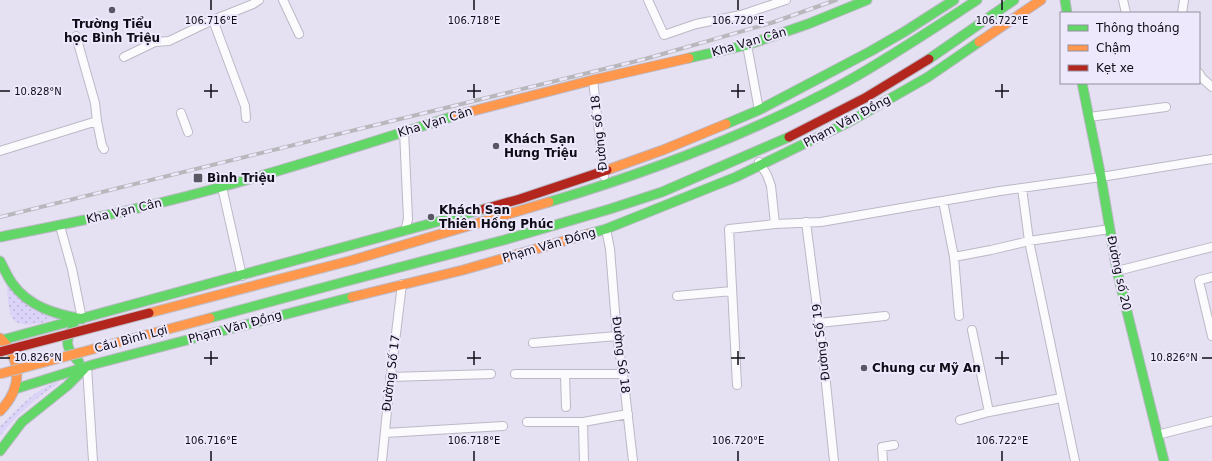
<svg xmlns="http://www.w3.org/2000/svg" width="1212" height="461" font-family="'DejaVu Sans',sans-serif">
<defs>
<pattern id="grass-dots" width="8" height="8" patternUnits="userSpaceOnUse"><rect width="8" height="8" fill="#dcd3f8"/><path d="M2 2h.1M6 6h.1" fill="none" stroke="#bcb4d4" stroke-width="1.8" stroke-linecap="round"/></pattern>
</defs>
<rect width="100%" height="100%" fill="#e5e1f2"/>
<path fill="url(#grass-dots)" d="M7,286L57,318C47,322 24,329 15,321C11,318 10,312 9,307C8,300 7,293 7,286Z
M57,382L58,384C35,398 17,415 0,436V426C20,408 31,392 57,382Z"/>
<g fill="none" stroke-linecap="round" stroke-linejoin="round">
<g stroke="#bcb8c6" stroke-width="10">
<path id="street" d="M283,0L299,34
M648,0L664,35L696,24L741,15L786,0
M1123,0L1126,13
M1182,13L1184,0
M213,20L245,106L246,118
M76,36L95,103L97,121L102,146L104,149
M747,45L759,110
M124,57L155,42L169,41L213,20L253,4L259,0
M1199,73L1202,78L1212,87
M593,80L604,176
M181,113L188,132
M1089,117L1166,107
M404,131L408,219L405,231
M0,151L97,121
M759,162L767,175L771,186L775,224
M222,187L242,276
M1022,188L1029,241L1075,461
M943,201L954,257L959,316
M806,222L823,354L834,461
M60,226L72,269L82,319
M606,229L610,249L617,336L623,374L633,461
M954,257L991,250L1029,241L1110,229
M1117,271L1212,247
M1212,277L1200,280L1199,281L1212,336
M677,296L732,291
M819,323L885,316
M972,330L989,412L1061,398
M533,343L617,336
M87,367L93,461
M515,374H623
M565,374L566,407
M390,377L491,374
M737,385L729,229L775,224L821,222L1000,191L1101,177L1212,159
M960,420L989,412
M527,422H583L628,414
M583,422L584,461
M385,433L503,426
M1157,435L1212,421
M382,461L389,391L402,284
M883,461L882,447L894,445"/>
</g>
<g stroke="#bcb8c6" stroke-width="11">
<path id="fast" d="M1065,0L1067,13
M689,58L747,45L808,24L867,0
M929,59L1014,0
M1082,83L1101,177L1117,271L1164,461
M726,124L759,110L871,51L904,32L954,0
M549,202C653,171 751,134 846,82C891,57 934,28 977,0
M588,234L606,229L736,177L849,122L928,77L979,42
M0,237C70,223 141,209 210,190C293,168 375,141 457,115
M0,261C4,268 7,276 12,283C29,307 55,314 82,319
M355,279L504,240L610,209L662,192L789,137
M74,327C63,341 67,350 79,362
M2,340L484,209
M15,389L95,364L352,297
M0,451L22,422L67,386L84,369"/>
</g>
<g stroke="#bcb8c6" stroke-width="11">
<path id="slow" d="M979,42L1041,0
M457,115L593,80L689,58
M607,170L663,150L726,124
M353,260L549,202
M352,297L463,270L588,234
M0,338C23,360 22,389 0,411"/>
</g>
<g stroke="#bcb8c6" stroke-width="11">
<path id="jam" d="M789,137L865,98L929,59
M484,209L520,199L607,170"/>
</g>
<use href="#street" stroke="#fbfafd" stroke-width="8"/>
<use href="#fast" stroke="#63d668" stroke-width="9"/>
<use href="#slow" stroke="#ff974d" stroke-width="9"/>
<use href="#jam" stroke="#b3261e" stroke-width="9"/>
<g stroke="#b8b7bb" stroke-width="4">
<path id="rail" d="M0,217L645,59L771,23L836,0"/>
</g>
<use href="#rail" stroke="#ede8fc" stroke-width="2.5" stroke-dasharray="8" stroke-linecap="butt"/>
<g stroke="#c1bfc7" stroke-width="11" stroke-linecap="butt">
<path id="fast-bridge" d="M210,318L355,279"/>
</g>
<g stroke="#c1bfc7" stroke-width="11" stroke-linecap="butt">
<path id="slow-bridge" d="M149,313L353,260
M0,374L210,318"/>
</g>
<g stroke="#c1bfc7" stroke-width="11" stroke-linecap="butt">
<path id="jam-bridge" d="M0,352L149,313"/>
</g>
<use href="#fast-bridge" stroke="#63d668" stroke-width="9"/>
<use href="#slow-bridge" stroke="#ff974d" stroke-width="9"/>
<use href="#jam-bridge" stroke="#b3261e" stroke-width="9"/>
</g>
<path fill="none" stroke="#0e0c16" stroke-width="1.5" d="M211,0V10M474,0V10M738,0V10M1002,0V10M211,84V98M474,84V98M738,84V98M1002,84V98M0,91H10M204,91H218M467,91H481M731,91H745M995,91H1009M211,351V365M474,351V365M738,351V365M1002,351V365M0,358H10M204,358H218M467,358H481M731,358H745M995,358H1009M1202,358H1212M211,451V461M474,451V461M738,451V461M1002,451V461"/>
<g fill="#595763" stroke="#ede8fc" stroke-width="1.5">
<circle cx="112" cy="10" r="4"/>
<circle cx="496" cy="146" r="4"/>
<rect x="193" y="173" width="10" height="10" rx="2"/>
<circle cx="431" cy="217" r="4"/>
<circle cx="864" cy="368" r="4"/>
</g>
<g text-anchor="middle" stroke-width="4" stroke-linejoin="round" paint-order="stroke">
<g font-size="12" font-weight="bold" fill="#0e0c16" stroke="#ede8fc" text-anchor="start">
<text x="112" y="28" text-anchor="middle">Trường Tiểu<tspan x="112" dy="14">học Bình Triệu</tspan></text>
<text x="504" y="143">Khách Sạn<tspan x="504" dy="14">Hưng Triệu</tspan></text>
<text x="207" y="182">Bình Triệu</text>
<text x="439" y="214">Khách Sạn<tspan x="439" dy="14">Thiên Hồng Phúc</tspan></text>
<text x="872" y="372">Chung cư Mỹ An</text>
</g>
<g font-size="12" fill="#0e0c16" stroke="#ede8fc">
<text transform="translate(749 42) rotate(-16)" y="4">Kha Vạn Cân</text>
<text transform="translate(847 121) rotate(-28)" y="4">Phạm Văn Đồng</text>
<text transform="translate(435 122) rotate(-17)" y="4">Kha Vạn Cân</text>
<text transform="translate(599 133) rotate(-96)" y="4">Đường số 18</text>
<text transform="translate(124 211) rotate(-13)" y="4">Kha Vạn Cân</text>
<text transform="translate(549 245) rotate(-16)" y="4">Phạm Văn Đồng</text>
<text transform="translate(1119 273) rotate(78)" y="4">Đường số 20</text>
<text transform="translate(235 327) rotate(-15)" y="4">Phạm Văn Đồng</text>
<text transform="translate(131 339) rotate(-15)" y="4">Cầu Bình Lợi</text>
<text transform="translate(821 342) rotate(-97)" y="4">Đường Số 19</text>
<text transform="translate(621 355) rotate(83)" y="4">Đường Số 18</text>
<text transform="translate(391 373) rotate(-83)" y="4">Đường Số 17</text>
</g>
</g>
<g font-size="10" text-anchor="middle" fill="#0e0c16" stroke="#ede8fc" stroke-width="4" stroke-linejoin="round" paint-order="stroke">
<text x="211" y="24">106.716°E</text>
<text x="474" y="24">106.718°E</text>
<text x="738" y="24">106.720°E</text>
<text x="1002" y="24">106.722°E</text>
<text x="38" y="95">10.828°N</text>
<text x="38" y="361">10.826°N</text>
<text x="1174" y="361">10.826°N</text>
<text x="211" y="444">106.716°E</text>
<text x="474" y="444">106.718°E</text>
<text x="738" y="444">106.720°E</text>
<text x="1002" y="444">106.722°E</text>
</g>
<rect x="1060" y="12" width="140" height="72" fill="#ede8fc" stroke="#9490a0"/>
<rect x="1068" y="25" width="20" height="6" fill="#63d668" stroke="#9490a0"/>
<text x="1096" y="32" font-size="12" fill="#0e0c16">Thông thoáng</text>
<rect x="1068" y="45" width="20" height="6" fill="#ff974d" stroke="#9490a0"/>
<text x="1096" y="52" font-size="12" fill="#0e0c16">Chậm</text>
<rect x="1068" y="65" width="20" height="6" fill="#b3261e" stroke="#9490a0"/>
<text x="1096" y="72" font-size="12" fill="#0e0c16">Kẹt xe</text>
</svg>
